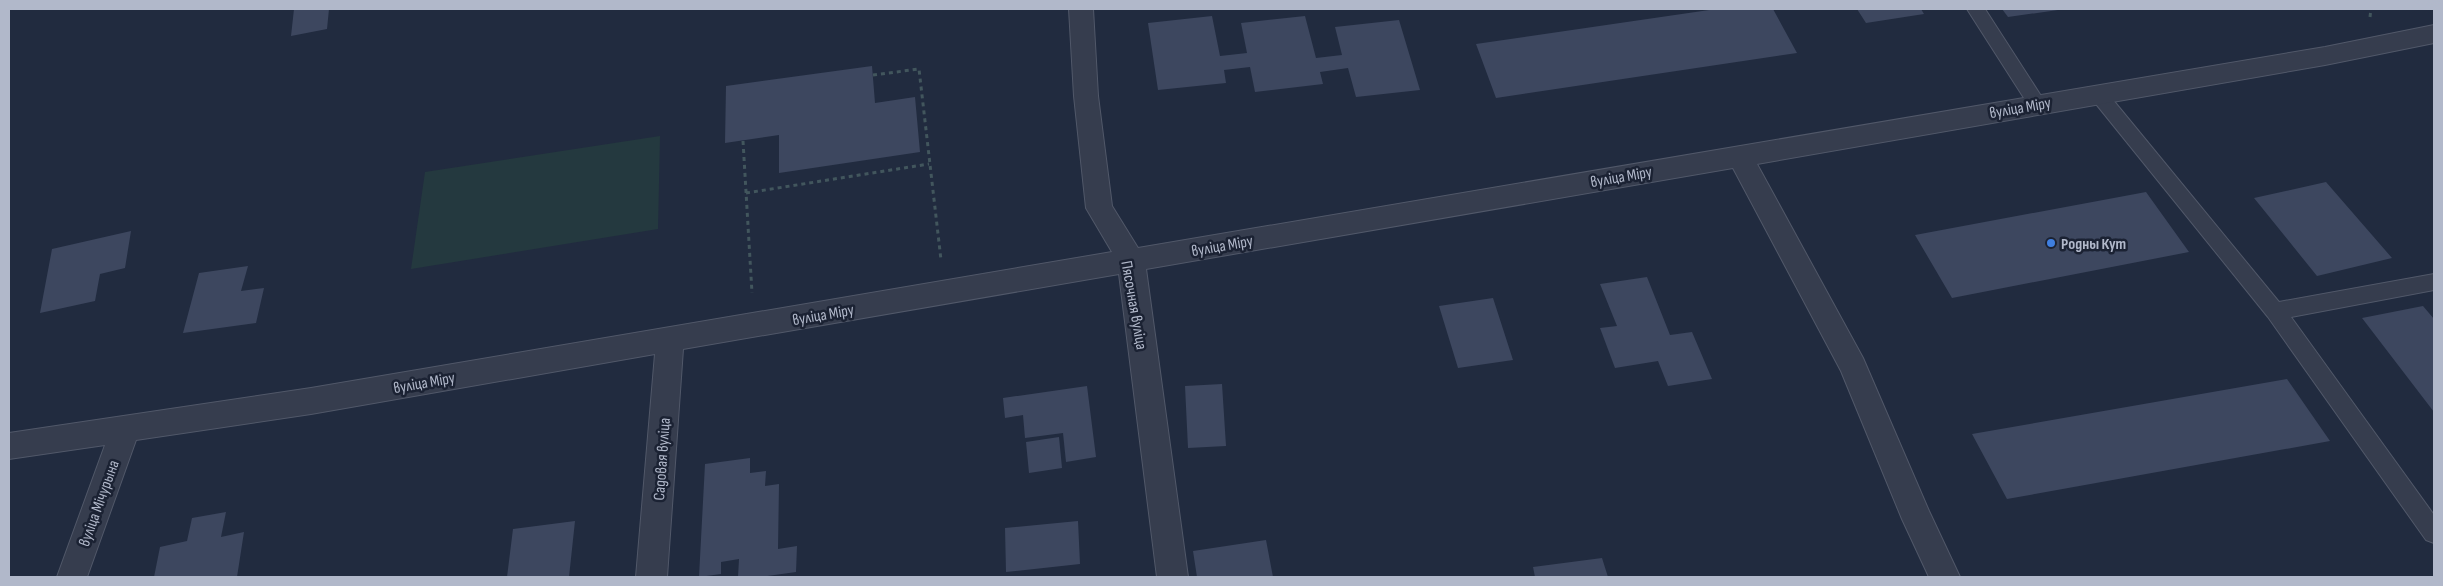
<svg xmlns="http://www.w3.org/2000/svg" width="2443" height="586" font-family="'Sofia Sans Condensed',sans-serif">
<rect width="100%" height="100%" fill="#212b3f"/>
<path fill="#24393f" d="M660,136L658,229L411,269L425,172Z"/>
<path fill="#3d475f" d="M294,9H329L327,29L291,36Z
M1716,9H1773L1797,53L1496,98L1476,44Z
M1857,9H1921L1924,14L1866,23Z
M2002,9H2057L2058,10L2008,17Z
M1212,16L1220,56L1247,53L1241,23L1305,16L1316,58L1342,55L1335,27L1399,20L1420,90L1356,97L1348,68L1320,72L1323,84L1255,92L1250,67L1224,70L1226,83L1158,90L1148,23Z
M872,66L875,103L915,97L920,152L779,173V135L725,143L726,86Z
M2326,182L2392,258L2317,276L2254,198Z
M2146,192L2189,252L1952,298L1915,235Z
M131,231L125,268L100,274L95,301L40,313L52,249Z
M248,266L241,291L264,288L256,323L183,333L199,273Z
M1647,277L1670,335L1692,332L1712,379L1668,386L1658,361L1615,368L1600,328L1617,326L1600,284Z
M1493,298L1513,360L1458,368L1439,306Z
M2423,306L2434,319V412L2362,318Z
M2287,379L2330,441L2007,499L1972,434Z
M1222,384L1226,446L1188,448L1185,386Z
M1087,386L1096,457L1066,462L1063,433L1025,438L1023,415L1005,418L1003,398Z
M1059,437L1062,468L1029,473L1026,442Z
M750,458V473L766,471L765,486L779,484L778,549L797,546L796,572L761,577H738L739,559L721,562V574L699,577L705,464Z
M226,512L221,537L244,532L237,577H154L160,547L187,541L192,518Z
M575,521L569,577H507L513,529Z
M1078,521L1080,564L1006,572L1005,528Z
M1266,540L1273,577H1197L1193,551Z
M1602,558L1608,577H1535L1533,567Z"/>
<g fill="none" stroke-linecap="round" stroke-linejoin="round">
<g stroke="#515869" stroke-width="2">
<path id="service" d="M1967,9H1985L2043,99L2046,104L2043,109L2037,111L2031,109Z
M2098,87L2104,89L2279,302L2434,274V290L2291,317L2434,515V543L2426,540L2268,317L2092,99L2089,94L2092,89Z"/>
</g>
<g stroke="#515869" stroke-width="2">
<path id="minor" d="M1069,9H1093L1098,96L1112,206L1138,248L2325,47L2434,25V43L2325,65L1757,164L1863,358L1929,511L1960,577H1929L1902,519L1841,371L1733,168L1146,269L1188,577H1157L1119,274L683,349L667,577H636L655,354L311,414L136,440L87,577H57L105,445L9,459V433L311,388L1112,252L1086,208L1074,96Z"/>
</g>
<path stroke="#42565d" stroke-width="3" stroke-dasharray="4 4" stroke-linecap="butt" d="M2370,17L2371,9
M873,75L919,69L941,260
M743,141L752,293
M746,193L929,164"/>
<use href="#service" fill="#363d4e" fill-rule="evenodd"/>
<use href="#minor" fill="#363d4e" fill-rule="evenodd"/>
</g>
<circle fill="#3f7fe0" stroke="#1b2233" stroke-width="2" cx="2051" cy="243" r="5"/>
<g text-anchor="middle" stroke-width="5" stroke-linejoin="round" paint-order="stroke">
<g font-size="16" fill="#b1b8ca" stroke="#1b2233">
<text transform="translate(2020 107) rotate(-10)" y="6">вуліца Міру</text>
<text transform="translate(1621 176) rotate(-10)" y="6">вуліца Міру</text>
<text transform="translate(1222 245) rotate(-10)" y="6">вуліца Міру</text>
<text transform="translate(1135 305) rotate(80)" y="6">Пясочная вуліца</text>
<text transform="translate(823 314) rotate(-10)" y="6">вуліца Міру</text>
<text transform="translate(424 382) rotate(-10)" y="6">вуліца Міру</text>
<text transform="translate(661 459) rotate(-86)" y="6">Садовая вуліца</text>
<text transform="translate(98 503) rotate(-70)" y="6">вуліца Мічурына</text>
</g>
<g font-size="16" font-weight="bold" fill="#b1b8ca" stroke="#1b2233" text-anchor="start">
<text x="2061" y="249">Родны Кут</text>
</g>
</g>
<rect width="2443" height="586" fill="none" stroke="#b1b8ca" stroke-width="20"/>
</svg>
